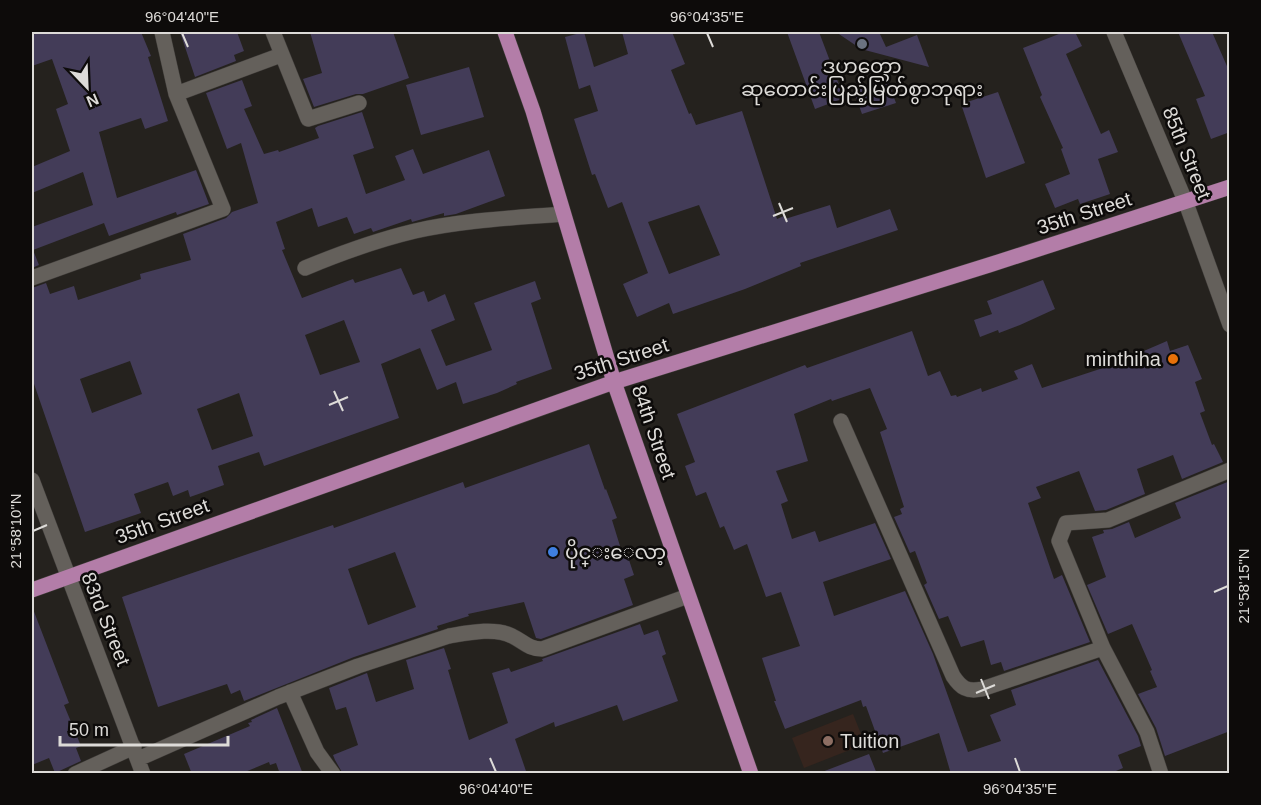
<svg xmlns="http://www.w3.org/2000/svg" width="1261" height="805" font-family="Arial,'Noto Sans Myanmar',sans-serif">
<rect width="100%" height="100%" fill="#25221e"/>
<path fill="#36251e" d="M853,714L865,744L804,768L792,738Z"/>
<path fill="#433c58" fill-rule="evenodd" d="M41,32H141L151,56L148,57L168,121L145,129L141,118L99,132L117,198L196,170L209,204L177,215L176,212L109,236L104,223L33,250L39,265L32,268V227L93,205L83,172L32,193V167L70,151L56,109L68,104L52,59L32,66V35Z
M180,32H237L244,51L234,55L236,61L195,77Z
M310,32H393L409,78L363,94H356L314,107L303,79L322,73Z
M584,32L594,67L628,54L622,32H672L685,64L671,70L689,114L691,113L696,125L742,111L777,219L784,216L785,219L830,205L837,228L890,209L898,230L800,263L801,266L745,289L673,314L669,303L637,317L623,284L648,273L622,202L608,208L595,174L592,175L574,119L598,111L590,85L579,89L565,37ZM699,205L720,255L669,274L648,222Z
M787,32H819L844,98L815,109Z
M836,32H879L886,47L917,35L929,67L861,49Z
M1064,32H1075L1082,46L1066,54L1101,134L1109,130L1118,152L1098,159L1110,194L1080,204L1078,199L1055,208L1045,184L1070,174L1061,149L1063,148L1040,97L1042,95L1023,48Z
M1178,32H1212L1230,73V132L1211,139L1196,99L1205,96Z
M469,67L484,117L421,135L406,85Z
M887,78L896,103L862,114L853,89Z
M242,80L252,106L244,109L264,154L278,150L279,152L319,138L315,128L318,126L362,112L374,148L353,155L366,194L405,180L395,156L413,149L423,174L489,150L505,196L456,214L444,216V213L412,222L411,219L373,232L371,228L354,234L347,217L318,227L312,208L276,222L285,249L282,250L302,298L353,279L355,283L401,268L413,295L424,291L428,302L445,294L455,320L431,330L446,366L492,350L474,303L535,281L541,299L531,303L552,369L516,382L517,384L497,393L463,404L456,382L437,390L420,348L381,364L399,418L264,466L259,452L218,466L224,485L190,497L188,490L173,496L168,482L134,494L141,513L85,532L32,378V288L46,283L50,294L74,286L78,300L141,279L140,274L191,260L183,234L226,218L232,212L258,203L241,143L227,149L206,93ZM344,320L360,362L320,375L305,335ZM130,361L142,394L92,413L80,379ZM239,393L253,436L212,450L197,409Z
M998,92L1025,163L986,178L961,104Z
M1043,280L1055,309L1020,325L999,333L998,330L980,337L974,320L992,314L987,301Z
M912,331L928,376L940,371L951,396L956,395L957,397L981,388L982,392L1018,379L1014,371L1032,364L1042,388L1109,366L1167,341L1170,351L1188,345L1202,379L1195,382L1205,411L1200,413L1212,445L1214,444L1223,462L1182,479L1173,455L1137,469L1145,494L1106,510L1095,511L1079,471L1036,487L1041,498L1028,503L1040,538L1054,579L1062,575L1090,642L1004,671L1001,662L991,665L984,640L961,647L948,616L939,619L924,585L927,583L915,551L910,553L894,517L902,514L900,509L904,507L880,432L887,429L870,388L832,401L831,399L794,414L808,461L776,471L788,501L781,504L792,539L815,531L819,542L875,523L891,559L823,582L834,616L905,591L933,654L968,752L1001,741L990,715L1016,705L1011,690L1098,660L1138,736L1141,746L1118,755L1123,768L1109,774H951L939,733L883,753L866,706L863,707L861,700L785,729L774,701H776L762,658L800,646L781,592L766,597L747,544L734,550L724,526L720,528L706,492L696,496L685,466L695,462L677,414L805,365L807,368Z
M589,444L605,490L606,489L617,518L612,520L624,559L628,557L634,575L624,579L633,605L541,639L536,638L524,602L468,614L469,616L437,626L438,629L354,657L244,701L240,690L231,694L227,684L158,707L122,597L333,525L334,528L463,482L465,488ZM395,552L416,607L368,625L348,569Z
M1230,481V731L1165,756L1156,728L1138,694L1157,687L1150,671L1152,670L1132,624L1108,634L1087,585L1106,577L1092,537L1104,533L1103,530L1112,529L1129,522L1135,538L1181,518L1175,503Z
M32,609H33L69,703L64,705L81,746L76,748L81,761L55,773L49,758L32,765Z
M640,624L644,635L658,630L666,654L662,656L678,701L623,721L617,705L555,727L554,722L515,739L527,774H343L335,760L333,755L358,745L346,707L336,710L329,688L367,673L376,702L414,689L406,660L444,648L451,669L448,670L469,740L508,723L492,673L509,668L511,672L543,661L542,659Z
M277,708L303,774H280L276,763L270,765L269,762L240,774H192L184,754L250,726L248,723L252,722L251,720Z
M869,754L877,774H823L822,772Z"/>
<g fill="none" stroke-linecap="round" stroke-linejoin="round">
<g stroke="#403d3a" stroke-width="16">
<path id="minor" d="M273,32L308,119L359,103
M1114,32L1186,203L1230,325
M176,94L281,55
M305,268C341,253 377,240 415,231C464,220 514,218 563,214
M32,278L223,209L176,94L162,32
M841,421L953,676C961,688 967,692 982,689L1103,648
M32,480L143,774
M290,692L317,752L333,774
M138,759L278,697L358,666L449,636C467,633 495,627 512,636C523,641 528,649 542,649L688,596
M75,774L134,747
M1161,774L1147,732L1103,648L1059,541L1066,523L1108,520L1230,470"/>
</g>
<g stroke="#403d3a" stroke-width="16">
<path id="major" d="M505,32L533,111L614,382L751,774
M32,590L614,382L989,265L1230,187"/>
</g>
<use href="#minor" stroke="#64605b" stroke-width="15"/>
<use href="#major" stroke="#b37da8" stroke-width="15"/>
</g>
<path fill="none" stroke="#dddbd8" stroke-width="2" d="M182,33L188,47M707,33L713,47M779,203L787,222M773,216L793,208M334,391L343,411M329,405L348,397M33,531L47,525M1214,592L1228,586M981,679L989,699M976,693L995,685M490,758L496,772M1015,758L1020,772"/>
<circle fill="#6b7280" stroke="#0d0b0a" stroke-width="2" cx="862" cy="44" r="6"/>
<circle fill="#e8710a" stroke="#0d0b0a" stroke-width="2" cx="1173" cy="359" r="6"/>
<circle fill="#3f7fe0" stroke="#0d0b0a" stroke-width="2" cx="553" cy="552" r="6"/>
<circle fill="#8d6e63" stroke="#0d0b0a" stroke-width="2" cx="828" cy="741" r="6"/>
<g text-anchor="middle" stroke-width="5" stroke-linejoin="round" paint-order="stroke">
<g font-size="20" fill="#dddbd8" stroke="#0d0b0a" text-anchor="start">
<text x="862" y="73" text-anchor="middle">ဒဟတ္တော<tspan x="862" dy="23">ဆုတောင်းပြည့်မြတ်စွာဘုရား</tspan></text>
<text x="1161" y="366" text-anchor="end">minthiha</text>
<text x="565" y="559">ပိုင္းေလာ့</text>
<text x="840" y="748">Tuition</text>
</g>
<g font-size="20" fill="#dddbd8" stroke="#0d0b0a">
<text transform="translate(1187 153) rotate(68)" y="7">85th Street</text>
<text transform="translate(1084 213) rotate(-18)" y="7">35th Street</text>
<text transform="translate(621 359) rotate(-18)" y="7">35th Street</text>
<text transform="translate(654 432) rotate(71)" y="7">84th Street</text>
<text transform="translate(162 521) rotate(-20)" y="7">35th Street</text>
<text transform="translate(106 619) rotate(68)" y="7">83rd Street</text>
</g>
</g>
<rect width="1261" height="805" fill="none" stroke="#0d0b0a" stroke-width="66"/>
<g transform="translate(87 87) rotate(157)" stroke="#0d0b0a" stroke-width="4.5" paint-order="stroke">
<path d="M0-4.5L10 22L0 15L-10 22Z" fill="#dddbd8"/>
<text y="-9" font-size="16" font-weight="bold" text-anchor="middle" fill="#dddbd8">N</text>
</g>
<path d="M60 736v9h168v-9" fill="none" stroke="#dddbd8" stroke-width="3"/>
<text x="69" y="736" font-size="18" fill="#dddbd8" stroke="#0d0b0a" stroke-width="4.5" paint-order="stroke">50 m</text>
<rect x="33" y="33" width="1195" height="739" fill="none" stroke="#dddbd8" stroke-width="2"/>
<g font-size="15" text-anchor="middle" fill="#dddbd8">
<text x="182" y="22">96°04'40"E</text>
<text x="707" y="22">96°04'35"E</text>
<text transform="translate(16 531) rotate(-90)" y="5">21°58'10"N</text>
<text transform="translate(1244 586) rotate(-90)" y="5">21°58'15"N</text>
<text x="496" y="794">96°04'40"E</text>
<text x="1020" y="794">96°04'35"E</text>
</g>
</svg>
